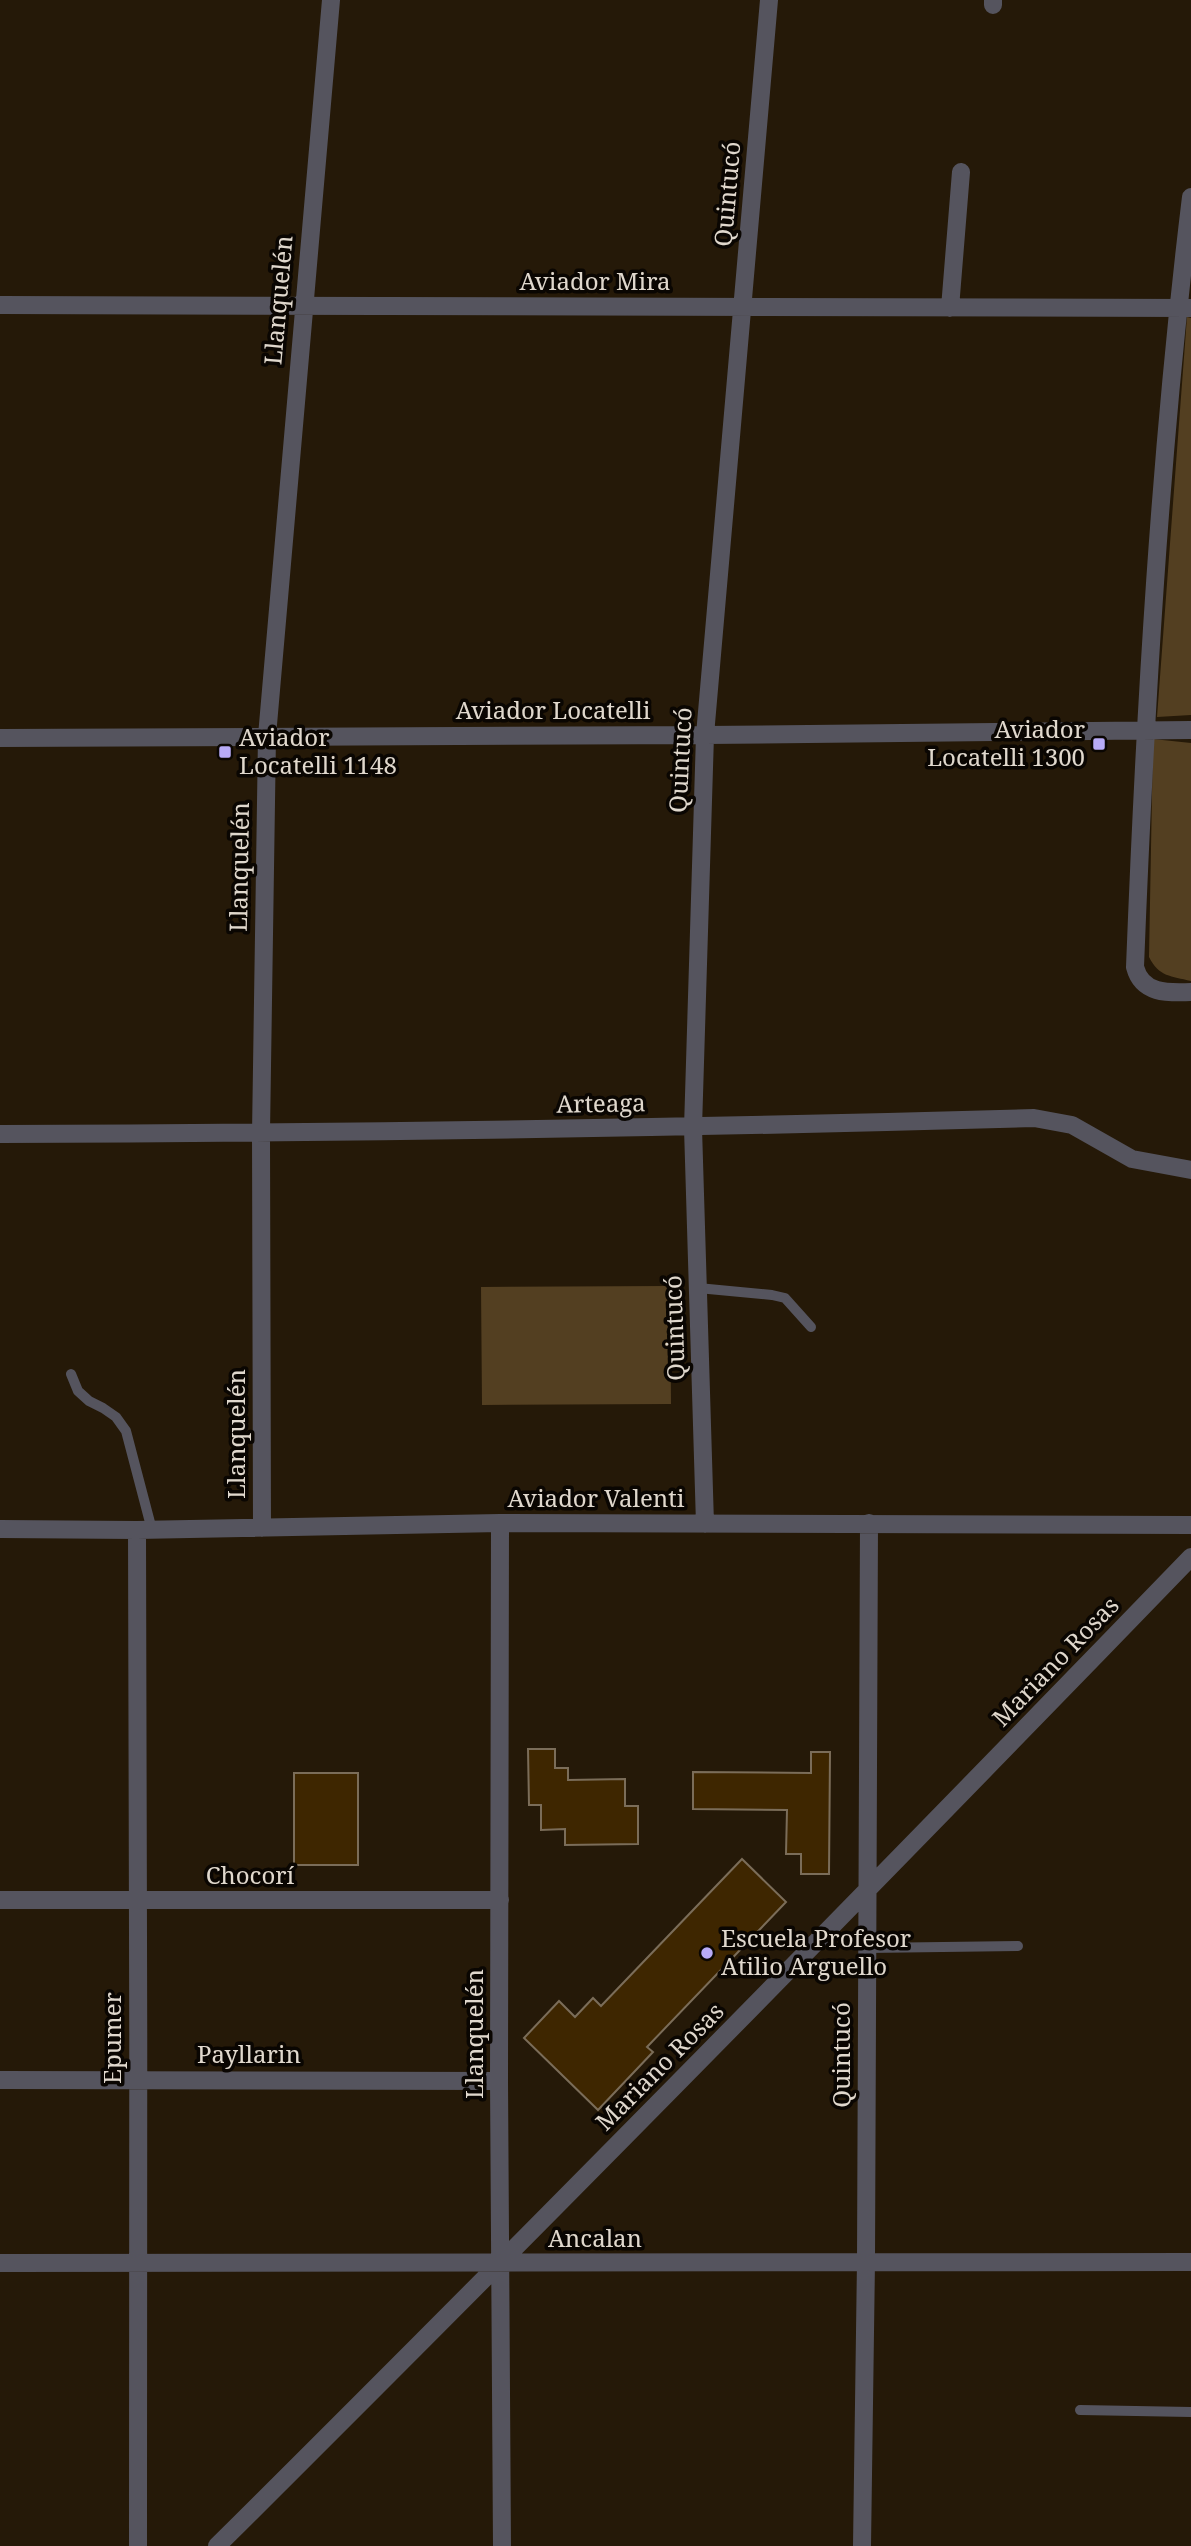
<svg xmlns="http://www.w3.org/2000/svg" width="1191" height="2546" font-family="'Noto Serif',serif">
<rect width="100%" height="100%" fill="#251908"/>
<path fill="#533f21" d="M1187,317L1191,318V715L1157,717Z
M1153,739L1191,743V981C1171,976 1159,977 1149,957Z
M670,1286L671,1404L482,1405L481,1287Z"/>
<path fill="#3e2600" stroke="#7b6d59" stroke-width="2" d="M528,1749H555V1768H568V1780L625,1779V1806H638V1844L565,1845V1829L541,1830V1805H529Z
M811,1752H830L829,1874H801V1854H786L787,1810L693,1809V1772L811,1773Z
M294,1773H358V1865H294Z
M742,1859L786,1902L647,2047L653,2052L598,2110L524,2038L559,2001L575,2017L593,1998L601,2006Z"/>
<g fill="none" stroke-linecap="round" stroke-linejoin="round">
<path stroke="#55545e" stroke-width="10" d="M698,1288L772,1295L785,1298L811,1327
M71,1374L78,1391L89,1401L103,1408L116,1417L126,1431L152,1530
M867,1948L1018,1946
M1080,2410L1191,2412"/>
<path stroke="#55545e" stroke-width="18" d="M993,5V0
M1191,197C1160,452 1145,710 1135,967C1142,994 1167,993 1191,992
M0,305L1191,308
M950,308L961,172
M0,738L705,735L1191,730
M0,1134C345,1133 690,1128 1034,1118L1072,1125L1132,1159L1191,1170
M500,1523L499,2081L502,2546
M705,1524L693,1128L705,735L769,0
M262,1528L261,1133L267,736L331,0
M0,1529L137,1530L500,1523L1191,1525
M137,1530C137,1869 140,2207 138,2546
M0,1900H500
M0,2080L499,2081
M0,2263L1191,2262
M217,2546C545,2220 869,1890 1191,1557
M862,2546L866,2261L869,1523"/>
</g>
<g fill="#b8abf7" stroke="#0a0602" stroke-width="2.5">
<rect x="1092" y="737" width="14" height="14" rx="3.5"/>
<rect x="218" y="745" width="14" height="14" rx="3.5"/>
<circle cx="707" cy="1953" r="7"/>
</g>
<g text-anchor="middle" stroke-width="7" stroke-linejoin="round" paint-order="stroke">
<g font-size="24" fill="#e0d8cd" stroke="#0a0602">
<text transform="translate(728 194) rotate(-85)" y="8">Quintucó</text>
<text x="595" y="290">Aviador Mira</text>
<text transform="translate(279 300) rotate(-85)" y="8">Llanquelén</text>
<text x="553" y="719">Aviador Locatelli</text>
<text transform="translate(681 760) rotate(-87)" y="8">Quintucó</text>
<text transform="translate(240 867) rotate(-89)" y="8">Llanquelén</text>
<text transform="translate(601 1104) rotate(-1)" y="8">Arteaga</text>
<text transform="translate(675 1328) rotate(-92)" y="8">Quintucó</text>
<text transform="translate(237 1434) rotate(-90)" y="8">Llanquelén</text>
<text x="596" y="1507">Aviador Valenti</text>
<text transform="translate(1056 1662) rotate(-46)" y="8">Mariano Rosas</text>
<text x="250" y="1884">Chocorí</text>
<text transform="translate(475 2034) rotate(-90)" y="8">Llanquelén</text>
<text transform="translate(113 2038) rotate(-90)" y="8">Epumer</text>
<text x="249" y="2063">Payllarin</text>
<text transform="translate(842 2055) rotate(-90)" y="8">Quintucó</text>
<text transform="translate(660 2067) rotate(-45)" y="8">Mariano Rosas</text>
<text x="595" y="2247">Ancalan</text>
</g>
<g font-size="24" fill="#e0d8cd" stroke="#0a0602" text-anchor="start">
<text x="1085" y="738" text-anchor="end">Aviador<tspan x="1085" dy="28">Locatelli 1300</tspan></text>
<text x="239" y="746">Aviador<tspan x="239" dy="28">Locatelli 1148</tspan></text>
<text x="721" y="1947">Escuela Profesor<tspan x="721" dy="28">Atilio Arguello</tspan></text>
</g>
</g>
</svg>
